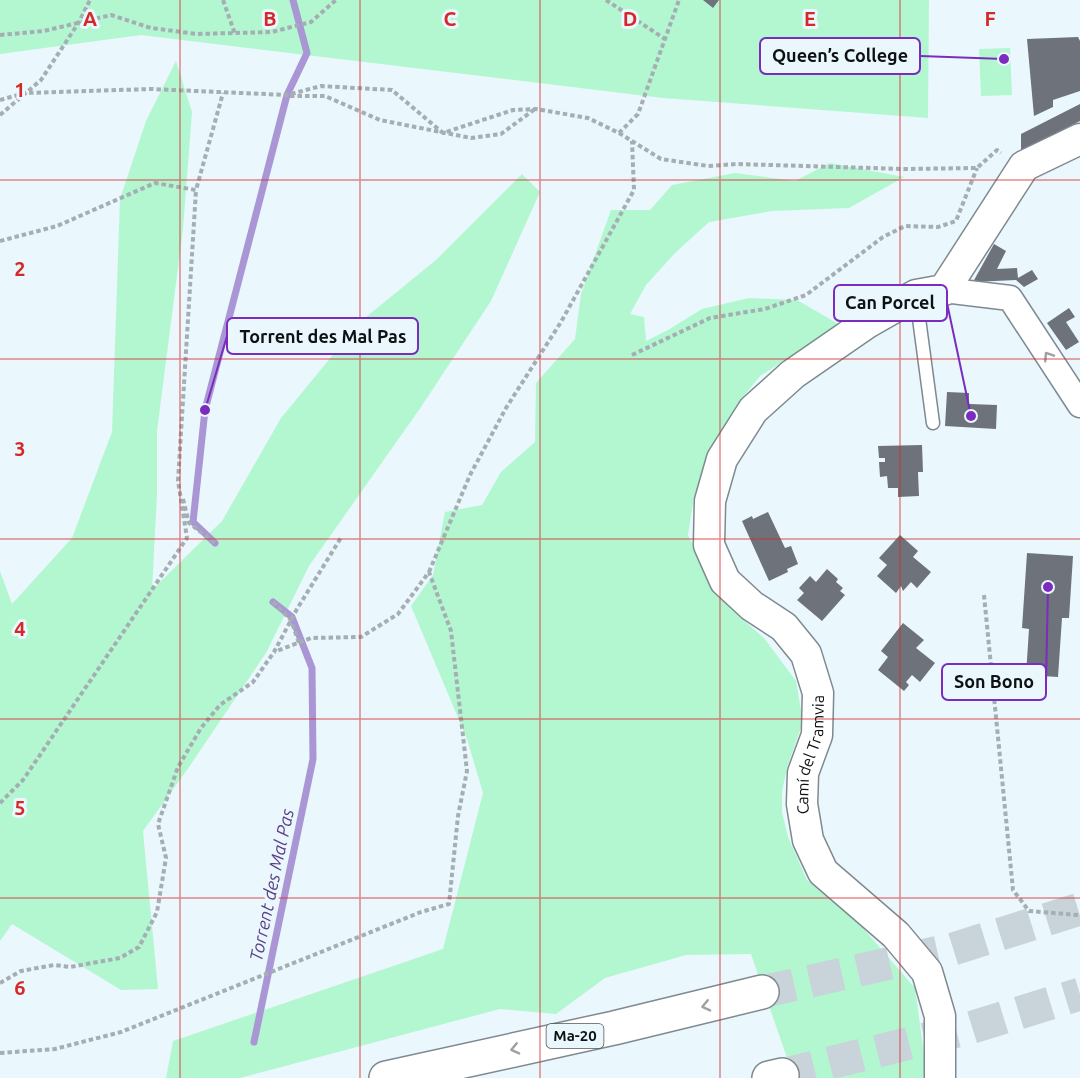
<svg xmlns="http://www.w3.org/2000/svg" width="1080" height="1078" font-family="Ubuntu,sans-serif">
<rect width="100%" height="100%" fill="#eaf7fd"/>
<path fill="#b3f7d1" d="M0,0H929L928,118L663,98L141,35L0,54Z
M1010,48L1012,95L981,96L979,49Z
M176,61L192,112L183,229L157,431V494L152,590L222,521L281,418L360,322L436,260L522,174L540,192L491,301L421,407L309,566L266,653L187,770L143,831L158,989L121,990L12,924L0,941V571L12,604L72,538L112,432L120,199L146,121Z
M830,163L904,177L849,208L772,211L709,222L675,253L646,285L630,314L644,317L646,341L668,330L702,309L749,298L797,300L840,325L760,376L738,403L714,444L694,496L688,535L710,579L733,611L764,638L796,681L803,722L787,767L782,792V812L788,837L807,880L862,927L915,988L926,1068L923,1078H794L751,954L686,955L605,978L556,1014L500,1009L240,1078H166L173,1041L443,949L483,793L467,739L411,606L433,575L445,512L482,505L501,472L535,442L536,383L575,339L581,294L611,210H650L672,185L735,173L795,181Z"/>
<g fill="none" stroke-linecap="round" stroke-linejoin="round">
<path stroke="#aa96d4" stroke-width="7" d="M215,543L193,522L205,410L287,95L307,53L293,0
M254,1042L313,759L312,668L292,617L273,602"/>
</g>
<path fill="#6d727b" d="M703,0H719L713,8Z
M1078,37L1080,41V91L1053,100V107L1034,116L1027,39Z
M1080,104V121L1021,151V134Z
M994,244L1006,251L997,269L1017,268L1018,278L1032,270L1038,279L1024,287L1016,280L973,282Z
M1069,308L1075,317L1066,322L1079,342L1066,350L1047,323Z
M947,392L969,393V404L997,405L996,429L945,426Z
M922,445L923,472H918L919,496L898,497V488H888L887,476L880,477L879,462H885V458H879L878,446Z
M768,512L785,548L791,546L798,564L787,569L788,572L769,581L742,521L752,516L753,519Z
M900,535L918,551L913,557L931,572L917,588L911,582L903,591L901,586L896,593L877,576L887,565L879,558Z
M1027,553L1073,556L1069,618H1062L1058,677L1026,675L1029,629L1022,628Z
M827,569L838,579L836,582L843,588L840,591L845,595L822,621L797,600L804,593L799,588L810,576L816,582Z
M903,623L924,640L916,648L935,663L920,682L912,675L906,682L909,685L904,691L878,670L888,657L881,651Z"/>
<g fill="none" stroke-linecap="round" stroke-linejoin="round">
<path stroke="#c9d4da" stroke-width="33" stroke-dasharray="33 16" stroke-linecap="butt" d="M762,992L953,949L1080,909
M782,1075L970,1028L1080,994"/>
<g stroke="#7e8a90" stroke-width="15">
<path id="service" d="M916,296L933,423"/>
</g>
<g stroke="#7e8a90" stroke-width="27">
<path id="minor" d="M944,290L1010,298L1080,405"/>
</g>
<g stroke="#7e8a90" stroke-width="33">
<g id="tertiary">
<path id="s1" d="M940,1078V1016L927,972L896,935L823,872L808,840L802,804L803,773L817,735L818,693L806,654L784,627L752,606L725,581L709,545L710,501L722,459L753,410L793,374L867,323L916,295L944,290L1024,166L1080,139"/>
</g>
</g>
<g stroke="#7e8a90" stroke-width="36">
<path id="motorway" d="M386,1078L614,1028L762,992
M769,1078L782,1075"/>
</g>
<path stroke="#a4aeb3" stroke-width="4" stroke-dasharray="4.5 3" stroke-linecap="butt" d="M223,0L235,34
M606,0L665,39
M0,35L44,31L111,15L151,28L197,34L272,32L311,22L336,0
M290,96H325L380,120L471,138L501,134L535,109
M0,100L25,93L151,89L287,95L321,86L392,90L443,133L513,110L536,109L588,118L619,133L638,114L679,0
M0,115L41,80L79,22L90,0
M619,133L661,159L708,166L737,164L904,169L977,168L997,150L1001,153
M0,241L57,226L155,183L196,190L223,93
M632,355L710,318L765,309L806,295L883,237L905,226L938,227L956,221L977,168
M183,499L189,523L215,543
M429,572L470,475L506,408L561,322L634,190L632,141
M984,595L1013,890L1029,911L1078,915
M273,602L291,620L299,643
M0,803L23,780L187,538L178,481L196,190
M0,983L21,971L54,965L70,967L120,958L139,947L157,912L166,858L158,824L178,767L201,728L220,705L253,682L274,652L297,609L342,536
M0,1053L55,1049L121,1032L421,912L449,904L458,816L467,771L451,631L429,572L398,614L361,637L311,638L274,652"/>
<use href="#service" stroke="#fff" stroke-width="12"/>
<use href="#minor" stroke="#fff" stroke-width="24"/>
<use href="#tertiary" stroke="#fff" stroke-width="30"/>
<use href="#motorway" stroke="#fff" stroke-width="33"/>
</g>
<defs><path id="oneway-chevron" d="M-2-3.5L2.5 0L-2 3.5" fill="none" stroke-width="1.6" stroke-linecap="round" stroke-linejoin="round" transform="scale(1.5)"/></defs>
<g stroke="#9ea0a1">
<use href="#oneway-chevron" transform="translate(1048 356) rotate(-123)"/>
<use href="#oneway-chevron" transform="translate(706 1006) rotate(167)"/>
<use href="#oneway-chevron" transform="translate(515 1049) rotate(167)"/>
</g>
<path fill="none" stroke="#d62828" stroke-width="1.5" stroke-opacity="0.55" d="M180,0V1078M360,0V1078M540,0V1078M720,0V1078M900,0V1078M0,180H1080M0,359H1080M0,539H1080M0,719H1080M0,898H1080"/>
<g text-anchor="middle" stroke-width="6" stroke-linejoin="round" paint-order="stroke">
<rect fill="#eaf7fd" stroke="#4f5659" stroke-width="1.5" x="546.5" y="1024" width="57" height="24" rx="4.5"/>
<g font-size="15" font-weight="bold" fill="#0d1113">
<text x="575" y="1041">Ma-20</text>
</g>
<g font-size="16" fill="#0d1113" stroke="#eaf7fd">
<text dy="6" stroke="none"><textPath href="#s1" startOffset="375">Camí del Tramvia</textPath></text>
</g>
<g font-size="18" font-style="italic" fill="#5b3f89" stroke="#eaf7fd">
<text transform="translate(272 885) rotate(-78)" y="6">Torrent des Mal Pas</text>
</g>
</g>
<g font-size="20" text-anchor="middle" font-weight="bold" fill="#d62828" stroke="#eaf7fd" stroke-width="6" stroke-linejoin="round" paint-order="stroke">
<text x="90" y="26">A</text>
<text x="270" y="26">B</text>
<text x="450" y="26">C</text>
<text x="630" y="26">D</text>
<text x="810" y="26">E</text>
<text x="990" y="26">F</text>
<text x="20" y="97">1</text>
<text x="20" y="276">2</text>
<text x="20" y="456">3</text>
<text x="20" y="636">4</text>
<text x="20" y="815">5</text>
<text x="20" y="995">6</text>
</g>
<path fill="none" stroke="#7b2cbf" stroke-width="2" d="M1004 59L920 56M971 416L947 303M205 410L227 336M1048 587L1046 682"/>
<g fill="#7b2cbf" stroke="#eaf7fd" stroke-width="2">
<circle cx="1004" cy="59" r="6"/>
<circle cx="971" cy="416" r="6"/>
<circle cx="205" cy="410" r="6"/>
<circle cx="1048" cy="587" r="6"/>
</g>
<g fill="#eaf7fd" stroke="#7b2cbf" stroke-width="2">
<rect x="760" y="38" width="160" height="36" rx="6"/>
<rect x="834" y="285" width="113" height="36" rx="6"/>
<rect x="227" y="318" width="191" height="36" rx="6"/>
<rect x="942" y="664" width="104" height="36" rx="6"/>
</g>
<g font-size="18" text-anchor="middle" font-weight="bold" fill="#0d1113">
<text x="840" y="62">Queen’s College</text>
<text x="890" y="309">Can Porcel</text>
<text x="323" y="343">Torrent des Mal Pas</text>
<text x="994" y="688">Son Bono</text>
</g>
</svg>
